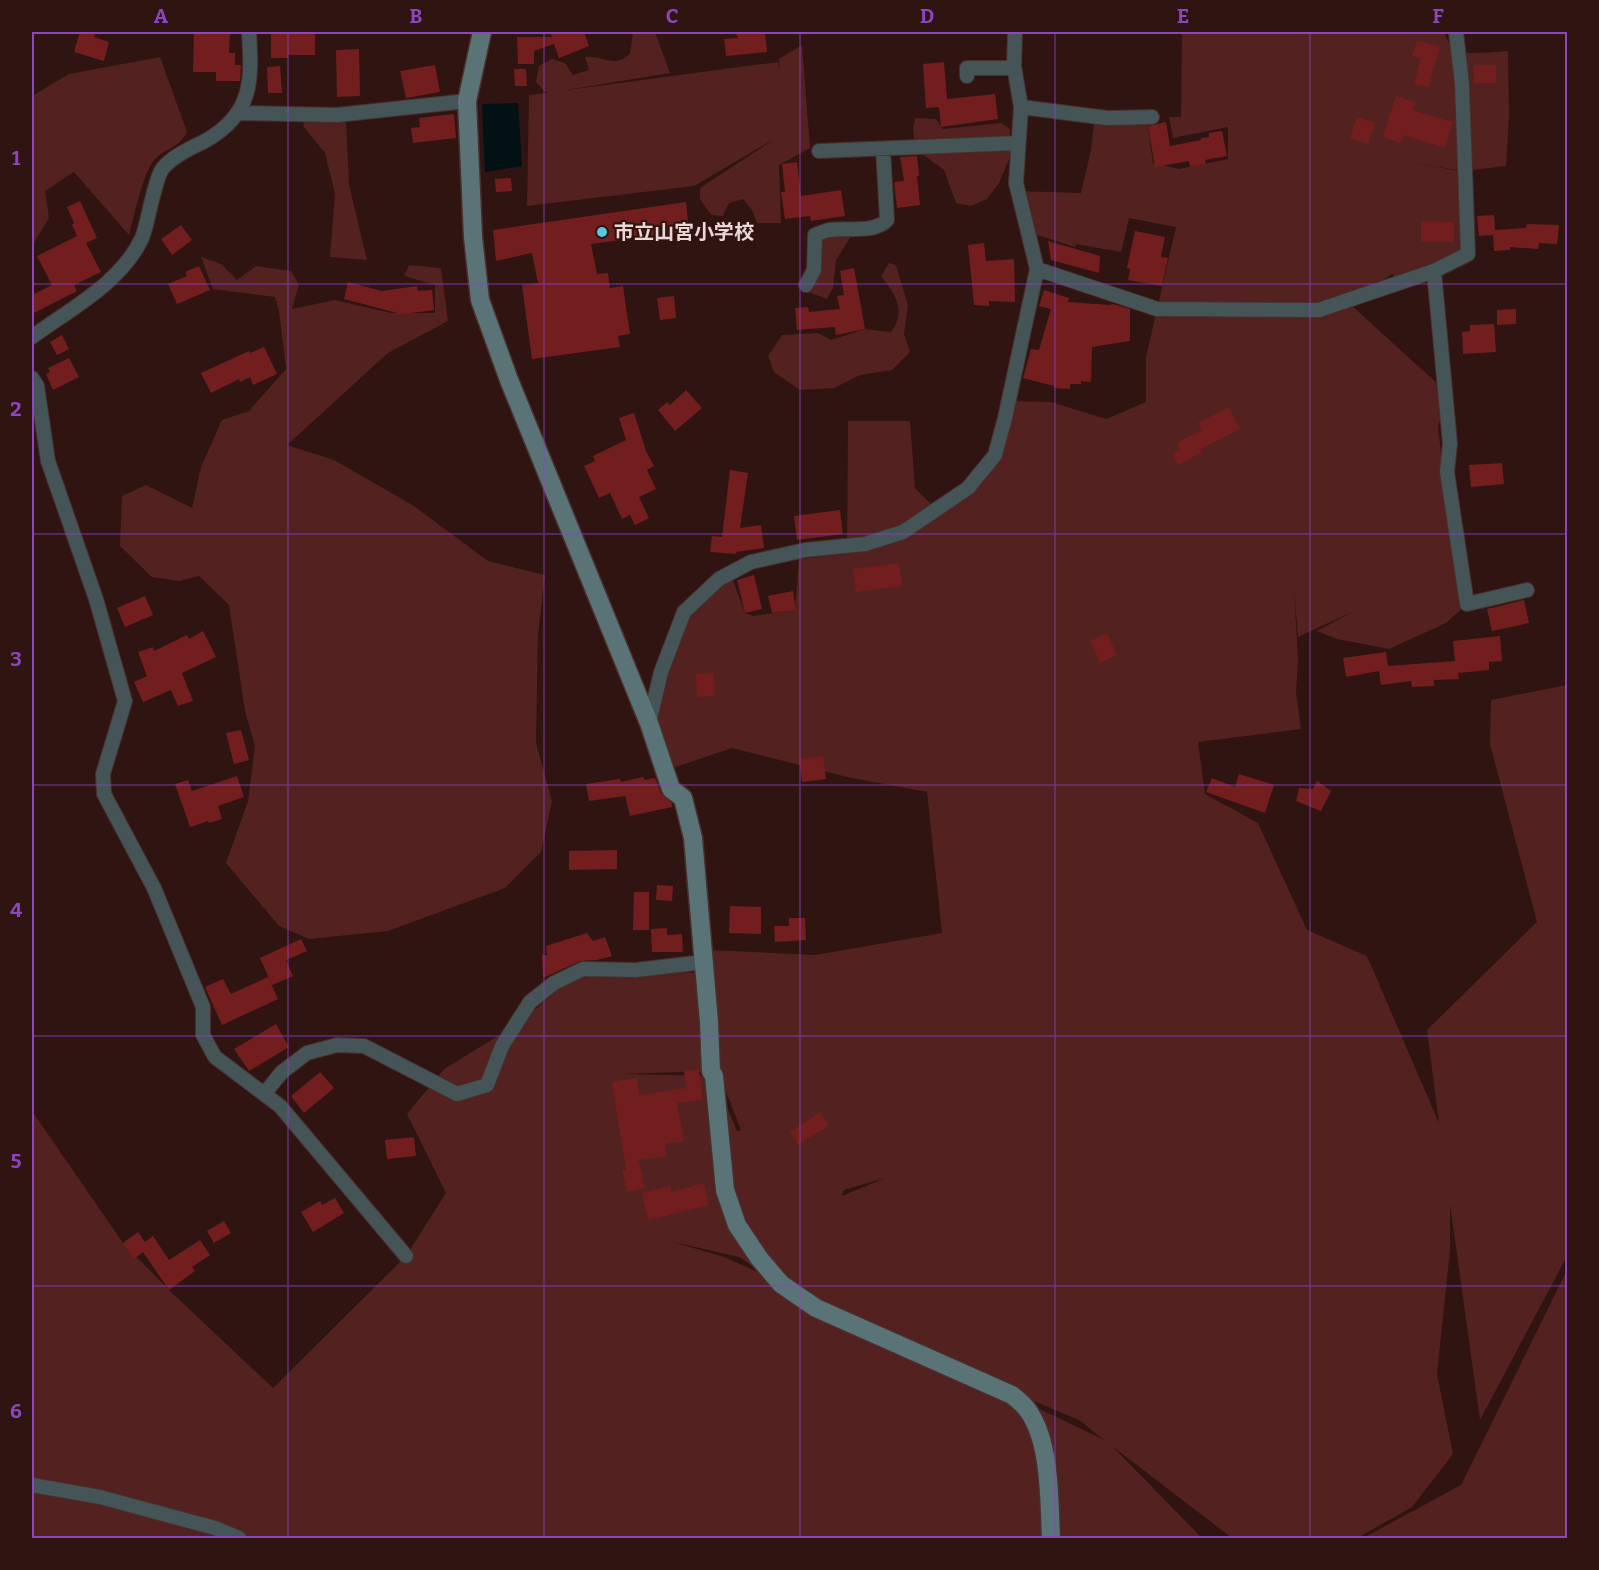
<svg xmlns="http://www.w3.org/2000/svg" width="1599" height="1570" font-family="Bitter,'Noto Sans JP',serif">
<rect width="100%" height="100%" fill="#2f1412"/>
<path fill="#53211f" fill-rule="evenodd" d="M633,32H655L670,73L560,91L778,62L780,72L779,59L802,45L810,148L779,165L781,223H757L752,210L743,199L729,203L723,216L711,215L700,199V188L776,138L694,186L527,206L529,95L548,93L544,91L536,82L539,66L552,59L565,63L573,75L589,70L585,57C604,55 612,69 630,54Z
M1182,32H1444C1452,61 1484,52 1508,51L1509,116L1506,166L1463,171L1409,162L1465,172L1468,254L1394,285L1393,273L1351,305L1439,385L1446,402L1438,426L1442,462L1467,604L1446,623L1389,649L1337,639L1317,631L1354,611L1298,637L1294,588L1298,659L1296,692L1301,729L1198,742L1205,794L1258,823L1307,930L1367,956L1439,1123L1427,1030L1537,922L1490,744L1491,700L1567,685V1256L1480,1420L1450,1204V1250L1437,1374L1453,1454L1412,1507L1357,1538H1232L1112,1446L1202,1538H32V1111L123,1243L169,1290L273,1388L406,1256L446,1193L407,1114L444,1069L522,1021L567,981L629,970L705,973L711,1071L621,1074L714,1076L737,1131L741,1130L716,1066L709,950L815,955L942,933L927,792L847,777L732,748L670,769L649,723L684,612L731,575L745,613L753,616L795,610L799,559L847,554L848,421H910L915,488L936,509L996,455L1011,401L1051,402L1106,419L1146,402V357L1176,227L1129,218L1121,252L1076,244L1075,247L1031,233L1018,191L1081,193L1091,150L1094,123L1147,120L1153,163L1179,169L1228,159V127L1173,138L1169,117H1181ZM885,1178L842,1196V1195L844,1190ZM673,1242L739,1257L769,1277L724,1257ZM963,1371L1079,1420L1104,1440L963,1372Z
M160,57L187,132C177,150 167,147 155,159C143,172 134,217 129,235L74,172L45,191L49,218L32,246V96L69,74Z
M915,118L936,119L943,129L1001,123L1010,129V157L999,183L987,199L971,206L956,203L944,170L918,151L915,144L913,129Z
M305,120H346L349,185L367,260L330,257L335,194L325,153L303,126Z
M854,232L836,260L833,288L827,299L809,292L820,238Z
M201,257L221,264L237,280L256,266L291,271L299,285L292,309L335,300L391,313H435V285L404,276L409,265L441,268L448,321L388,353L287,445L334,460L414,506L488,561L545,575L538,634L536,743L552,801L541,852L505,888L388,931L309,939L279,926L226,863L248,801L255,746L245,711L229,605L199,576L179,581L152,577L120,546L122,496L146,485L192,508L201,467L222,420L249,411L286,369L279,311L275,297L213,289Z
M889,263L896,265L908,305L904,334L910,352L892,370L860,375L834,388L800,390L774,372L768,356L782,335L818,333L831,340L865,329L891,332C907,310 895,294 881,276Z
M1567,1270V1538H1363L1461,1485Z"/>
<path fill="#021114" d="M518,103L522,166L485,172L482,104Z"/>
<path fill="#731e1e" d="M80,32H96L94,37L109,42L104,61L74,52Z
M194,32H230L229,53H235V65H241L240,81H216V72H193Z
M271,32H315V55H288V58H271Z
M550,32H584L589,46L559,58L554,44L534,51V64H518L517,37H552Z
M735,32H765L767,52L726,56L724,39L738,38Z
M1417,41L1440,46L1429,87L1414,84L1421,58L1412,56Z
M359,49L360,96L337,97L336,50Z
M944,62L947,99L995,94L998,119L941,127L939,107L926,108L923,64Z
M435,65L440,92L406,98L400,71Z
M1474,65H1496V83H1474Z
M280,66L282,93H268L267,67Z
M514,69H526L527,86H515Z
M1396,96L1415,102L1412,110L1453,122L1445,148L1404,135L1401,143L1383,137Z
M454,114L456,138L413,143L411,128L420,127L419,118Z
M1357,117L1375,123L1368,144L1350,138Z
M1166,122L1170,146L1201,140V138L1209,137V133L1222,131L1227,156L1205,160L1206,164L1190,167L1189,161L1155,167L1148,126Z
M917,156L919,176H917L920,205L897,208L894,182L904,181L900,157Z
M797,162L801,196L841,190L845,216L811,221L810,216L785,219L781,192H785L782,164Z
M511,178L512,191L496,192L495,179Z
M80,201L97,238L86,243L101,272L74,285L77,291L32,314V295L52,285L37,256L77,236L72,225L74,223L67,207Z
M686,202L689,231L591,244L597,274L608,273L610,288L623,286L630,334L618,336L620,347L532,359L522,285L538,283L532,253L496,261L493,230Z
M1494,215L1495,230L1526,228L1527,224L1559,225L1557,244L1539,243L1538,249L1510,247V250L1494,251L1493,235L1479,236L1477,216Z
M1421,221L1454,222V242H1421Z
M181,225L192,240L172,255L161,239Z
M1135,231L1165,237L1161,257L1168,258L1162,286L1128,280L1130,269L1127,268Z
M1048,241L1100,256L1099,273L1051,260Z
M984,243L986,261L1014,259L1015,302L989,301V306L974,305L968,245Z
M199,266L210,290L177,304L168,284L187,276L185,272Z
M854,268L865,329L836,335L835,327L797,330L795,308L808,307L809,312L840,309L837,296L844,295L840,271Z
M348,282L382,291L417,286L418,291L432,290L434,310L397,315V313L344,299Z
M1044,290L1069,298L1068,302L1110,305L1113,304L1130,309V341L1092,347L1091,382L1081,381V384H1070V389L1054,388V386L1023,378L1031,349L1039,350L1051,309L1039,306Z
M674,296L676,318L660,320L657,298Z
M1516,309V324L1497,325V310Z
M1494,324L1496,352L1463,354L1462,332L1470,331V325Z
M62,335L69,349L57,355L50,342Z
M264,347L277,374L253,385L250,377L240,382L239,379L211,393L201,373L249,351L250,353Z
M69,358L79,377L53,390L46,374L50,372L48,368Z
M686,390L702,408L675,431L658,410L667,402L670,405Z
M1229,407L1240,429L1200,449L1202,452L1178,465L1172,454L1180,450L1177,443L1202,430L1198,423Z
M634,413L646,451L654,466L647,470L656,489L639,497L649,518L635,525L630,515L622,519L610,493L599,498L584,466L595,461L593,456L626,440L619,418Z
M1502,463L1504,484L1471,487L1469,465Z
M730,470L748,473L740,528L761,525L764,548L736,552V554L710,552L712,536L722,537Z
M840,510L843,534L797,540L794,516Z
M899,563L902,586L856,592L853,569Z
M754,575L762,609L745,613L737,580Z
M793,591L796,610L772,613L768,596Z
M145,596L153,615L125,627L117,608Z
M1524,600L1529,623L1492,631L1487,609Z
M203,631L216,657L182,673L193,701L178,706L171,690L143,702L134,682L147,676L138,652L153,647L154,651L187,635L189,639Z
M1107,633L1117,655L1100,663L1090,641Z
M1500,636L1502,661L1489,662V670L1458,673L1459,679L1434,680V686L1412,687L1411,681L1381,685L1379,671L1346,677L1343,658L1386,652L1388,666L1455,661L1453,641Z
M714,673L715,696L697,697L696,674Z
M241,730L249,760L234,764L226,733Z
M823,756L826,779L802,782L799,759Z
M1239,774L1274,785L1265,813L1206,792L1212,778L1235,787Z
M237,776L244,797L218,806L222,819L209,823L208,821L190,827L175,784L188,780L192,791Z
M643,777L645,780L655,778L661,793L672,803V807L630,816L625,796L589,801L586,784L620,779L621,782Z
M1317,781L1331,791L1321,811L1296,801L1299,788L1313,789Z
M617,850V869L569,870V851Z
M657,885L673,886L672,901L656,900Z
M634,892H649V930H633Z
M730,906L761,907V934L729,933Z
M789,918H805L806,940L775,942L774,926H789Z
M667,928V935L682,934L683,952H652L651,929Z
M587,933L593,941L605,937L612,956L597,960L580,961L543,978L542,955H547L546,946Z
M301,939L307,951L286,960L293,976L272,985L260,958Z
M268,977L278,999L222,1025L205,987L223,979L231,994Z
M276,1024L289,1047L249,1071L234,1049Z
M699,1069L703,1100L677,1103L684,1141L665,1144L667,1156L639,1160L645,1188L627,1192L622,1170H626L612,1082L637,1078L639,1095L686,1088L684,1071Z
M320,1072L334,1088L304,1113L291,1096Z
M820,1112L829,1125L798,1145L790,1132Z
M414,1137L416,1156L387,1159L385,1140Z
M704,1183L709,1205L648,1220L642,1193L670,1186L671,1192Z
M335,1198L344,1213L313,1232L301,1212L320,1201L322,1205Z
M224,1221L231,1233L214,1243L207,1231Z
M138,1232L145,1242L153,1236L169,1260L200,1240L210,1255L192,1267L195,1271L169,1290L143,1252L134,1259L123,1243Z"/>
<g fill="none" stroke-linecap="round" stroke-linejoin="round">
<g stroke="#492f2d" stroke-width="16">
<path id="street" d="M967,76V68H1014
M1021,107L1107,118L1152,117
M239,113L337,115L467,101
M819,151L1018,143
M1037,269L1157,309L1319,310L1434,271L1468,254L1462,84L1456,32
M1434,271L1450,444L1447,472L1467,604L1527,590
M806,285L814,270L815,235C820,233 824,231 829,230C846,227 874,234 887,220L883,149
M32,337C70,309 121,283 142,238C148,223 155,177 163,168C173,156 191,148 205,141C253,114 252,81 249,32
M32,378L37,386L48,461L96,599L125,701L103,774L104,794L154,888L203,1007V1035L215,1057L280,1106L406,1256
M649,723L661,672L684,612L719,579L751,562L805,550L865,544L903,532L968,488L995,455L1005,418L1037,269L1016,183L1021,107L1014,66L1015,32
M264,1094L282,1072L307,1053L337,1045L364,1046L457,1094L487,1085L502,1046L530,1002L554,983L583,969L636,970L704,962
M32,1485L100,1497L215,1528L239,1538"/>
</g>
<g stroke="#492f2d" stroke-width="21">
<path id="secondary" d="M482,32L467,101L473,237L480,300L509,380L649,723L671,789L683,798L693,838L709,1022L711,1071L714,1076L725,1190L737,1225L759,1258L781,1284L816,1308L1012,1395C1017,1399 1022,1403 1026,1408C1051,1439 1049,1500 1051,1538"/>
</g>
<use href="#street" stroke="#445457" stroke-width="14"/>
<use href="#secondary" stroke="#5a7377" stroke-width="18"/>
</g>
<path fill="none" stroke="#8c46c2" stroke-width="1.5" stroke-opacity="0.55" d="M288,32V1538M544,32V1538M800,32V1538M1055,32V1538M1310,32V1538M32,284H1568M32,534H1568M32,785H1568M32,1036H1568M32,1286H1568"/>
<circle fill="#55cade" stroke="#2f1412" stroke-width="2" cx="602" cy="232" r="6"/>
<g text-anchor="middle" stroke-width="4.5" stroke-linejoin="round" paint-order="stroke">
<g font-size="20" font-weight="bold" fill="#ead6d4" stroke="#2f1412" text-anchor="start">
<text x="614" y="239">市立山宮小学校</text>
</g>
</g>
<rect width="1599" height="1570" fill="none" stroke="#2f1412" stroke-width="66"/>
<rect x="33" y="33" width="1533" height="1504" fill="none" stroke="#8c46c2" stroke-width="2"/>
<g font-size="20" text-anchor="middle" font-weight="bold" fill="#8c46c2">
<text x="161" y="23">A</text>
<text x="416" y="23">B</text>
<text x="672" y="23">C</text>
<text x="927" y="23">D</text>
<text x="1183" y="23">E</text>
<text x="1438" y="23">F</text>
<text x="16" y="165">1</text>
<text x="16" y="416">2</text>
<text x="16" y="666">3</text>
<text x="16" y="917">4</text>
<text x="16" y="1168">5</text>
<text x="16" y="1418">6</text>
</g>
</svg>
